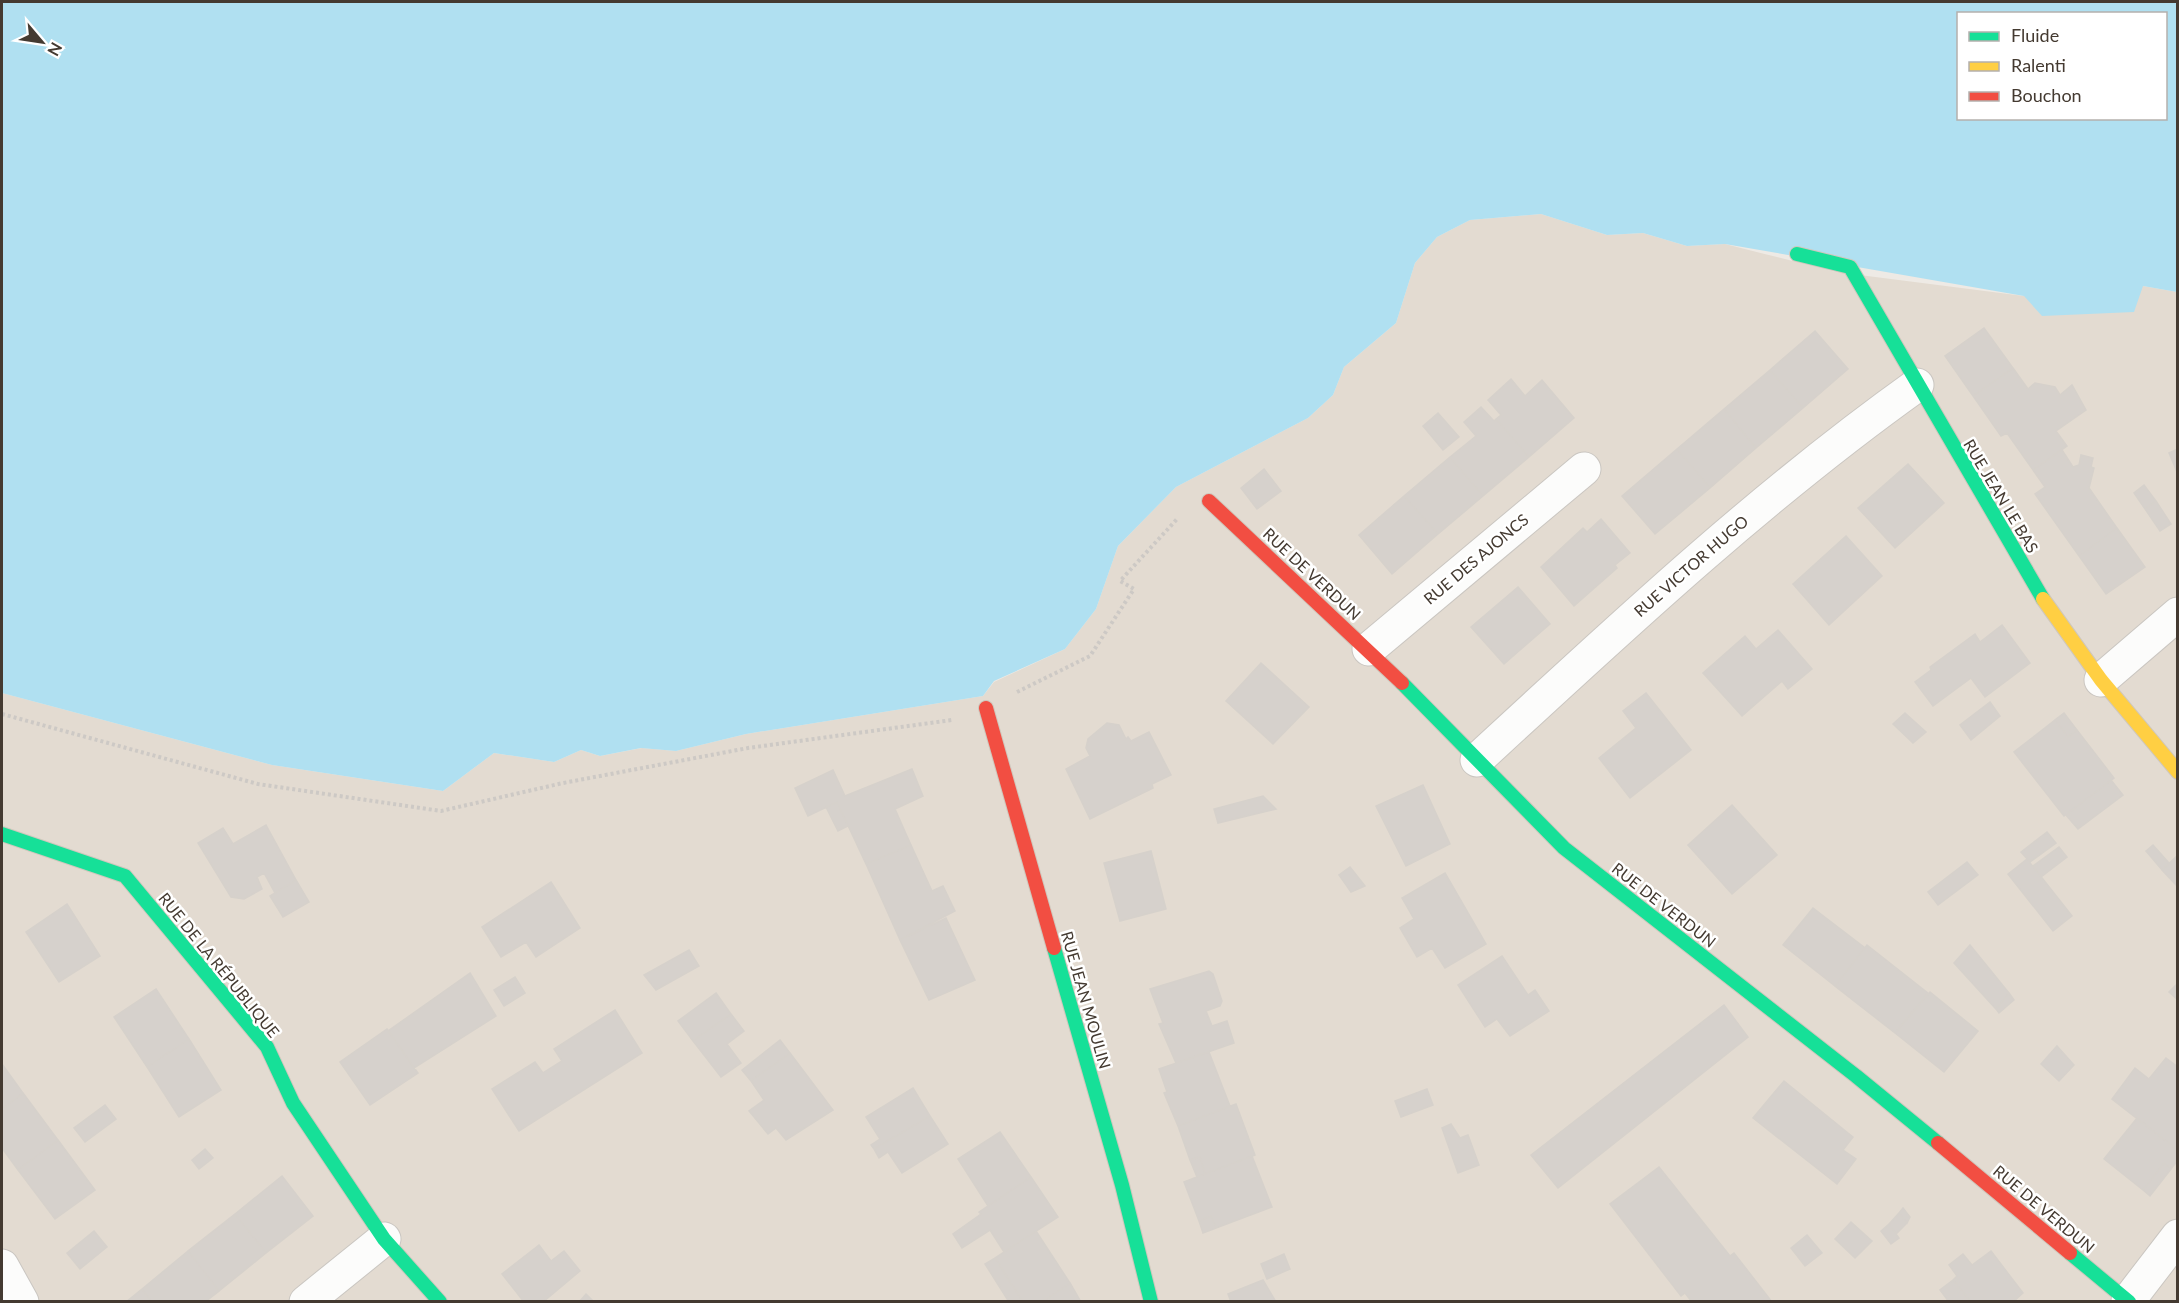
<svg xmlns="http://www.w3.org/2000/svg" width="2179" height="1303" font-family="Lato,sans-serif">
<rect width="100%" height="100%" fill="#eeeae5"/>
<path fill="#e3dbd1" d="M1541,214L1607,235L1643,233L1687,246L1725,244L1836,272L2024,296L2143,286L2177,292V1301H2V693L272,765L443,791L494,753L554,762L581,750L600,756L642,748L676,751L746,734L983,696L994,682L1065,649L1096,609L1118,546L1176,487L1308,418L1333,395L1344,367L1396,323L1415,263L1437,237L1470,220Z"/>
<path fill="#b0e0f1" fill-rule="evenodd" d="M2,2H2177V292L2143,286L2134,312L2042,316L2024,296L1725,244L1687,246L1643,233L1607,235L1541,214L1470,220L1437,237L1415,263L1396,323L1344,367L1333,395L1308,418L1176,487L1118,546L1096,609L1065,649L994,681L983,696L746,734L676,751L641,748L600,756L581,750L554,762L494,753L443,791L272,765L2,693ZM1958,14H2166V118H1958Z"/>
<path fill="#d6d1cc" stroke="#d6d1cb" stroke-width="1.5" d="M1984,328L2013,368L1973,396L1945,356Z
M1815,331L1848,369L1803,408L1770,370Z
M2013,368L2028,389L2035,383L2055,387L2060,395L2072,385L2086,410L2056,431L2067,446L2033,470L2007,433L2001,436L1973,396Z
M1770,370L1803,408L1756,448L1724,409Z
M1511,379L1525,396L1542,380L1574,418L1529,457L1496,419L1501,415L1488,400Z
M1481,407L1494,421L1496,419L1529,457L1483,496L1450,457L1476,436L1464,422Z
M1724,409L1756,448L1710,488L1677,449Z
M1438,413L1459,437L1443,450L1423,426Z
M1677,449L1710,488L1655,534L1622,496Z
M2178,449V480L2177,472L2169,453Z
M2062,450L2073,467L2079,465L2081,455L2093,458L2091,467L2094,468L2089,488L2117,528L2079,556L2035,494L2045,487L2033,470Z
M1450,457L1483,496L1438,534L1404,496Z
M1908,464L1944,503L1895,548L1858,508Z
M1264,469L1281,491L1257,509L1241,488Z
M2144,485L2156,501L2145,509L2134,493Z
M1404,496L1438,534L1392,574L1359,535Z
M2156,501L2171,524L2160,531L2145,509Z
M1601,519L1630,553L1615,565L1617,568L1574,606L1541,567L1583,528L1587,532Z
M2117,528L2145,567L2106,594L2079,556Z
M1846,536L1882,576L1829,625L1793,584Z
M1518,587L1550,624L1504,664L1471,627Z
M2002,625L2030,663L1985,697L1971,678L1933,706L1915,682L1931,670L1930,667L1975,634L1980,642Z
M1778,630L1812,669L1788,689L1782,681L1742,716L1703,673L1745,636L1756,649Z
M1261,663L1309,707L1273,744L1226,701Z
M1646,693L1691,750L1630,798L1599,758L1636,728L1623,711Z
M1990,702L2000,716L1971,740L1960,725Z
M1905,713L1926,732L1913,743L1893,724Z
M2064,713L2077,730L2068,737L2055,720Z
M2055,720L2068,737L2077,730L2114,778L2064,816L2014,752Z
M1107,723L1119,725L1126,739L1128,737L1131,741L1149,732L1171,775L1152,784L1153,788L1090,819L1066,769L1090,756L1086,748L1088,739Z
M912,769L923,796L895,809L911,845L866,864L837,802L808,816L795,788L833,770L845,796Z
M2111,780L2123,795L2078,829L2066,815Z
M1423,785L1450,844L1406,866L1376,806Z
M1263,796L1276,809L1218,823L1214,809Z
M837,802L848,826L838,831L826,807Z
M1732,805L1777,855L1732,894L1688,845Z
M266,825L296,880L275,893L264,873L257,877L262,889L244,899L231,897L198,843L223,828L233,844Z
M2047,832L2056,843L2030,862L2021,852Z
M911,845L932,891L943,886L955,911L900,940L866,864Z
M2153,845L2169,863L2162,870L2146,851Z
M2059,847L2067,857L2041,877L2033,866Z
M1151,851L1166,909L1120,921L1104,863Z
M2178,855V887L2162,870Z
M2027,859L2072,916L2053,931L2008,874Z
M1967,862L1978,875L1938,905L1928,892Z
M1350,867L1365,886L1351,892L1339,875Z
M1445,873L1486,944L1445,968L1432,948L1417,957L1400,928L1414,919L1402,898Z
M296,880L309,902L283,917L270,896Z
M551,882L580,928L536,957L526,942L501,957L482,927Z
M67,904L100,956L59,982L26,932Z
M1813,908L1865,948L1835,986L1783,945Z
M946,918L975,980L929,1000L900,940Z
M1867,945L1928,993L1895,1033L1835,986Z
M1970,945L2009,993L1996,1009L1954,963Z
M689,950L699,966L656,990L644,975Z
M1502,956L1528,995L1535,990L1549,1011L1510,1036L1497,1019L1485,1027L1458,985Z
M1209,971L1213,974L1222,1001L1220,1006L1206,1011L1212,1026L1227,1021L1234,1043L1176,1063L1159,1024L1163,1023L1150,989Z
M470,973L496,1016L414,1068L388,1031Z
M515,977L525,993L504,1006L494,990Z
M2178,983V1000L2169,992Z
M156,989L189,1039L147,1067L114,1017Z
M1930,992L1978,1031L1944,1072L1895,1033Z
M716,993L731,1014L693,1041L678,1021Z
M2009,993L2014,1000L1999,1013L1996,1009Z
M1724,1005L1748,1037L1558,1188L1531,1155Z
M615,1010L642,1053L519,1131L492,1089L535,1062L543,1073L562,1061L554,1049Z
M731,1014L744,1031L727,1044L741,1063L721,1077L693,1041Z
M387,1029L418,1073L370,1105L340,1062Z
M189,1039L221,1090L179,1117L147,1067Z
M780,1040L790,1053L751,1081L742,1070Z
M2057,1046L2074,1065L2059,1081L2041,1064Z
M1209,1052L1230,1106L1178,1126L1164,1093L1167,1092L1159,1069Z
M790,1053L833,1110L786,1140L776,1128L768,1134L749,1111L764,1100L751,1081Z
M2166,1058L2178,1067L2176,1149L2112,1099L2135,1068L2149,1079Z
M2,1064L23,1093L2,1109Z
M1784,1081L1853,1137L1843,1150L1856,1159L1837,1184L1753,1118Z
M913,1088L930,1116L874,1149L871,1145L880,1139L866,1117Z
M1427,1089L1433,1105L1401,1117L1395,1101Z
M23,1093L58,1140L18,1170L2,1148V1109Z
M1236,1104L1255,1155L1205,1174L1200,1157L1190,1160L1178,1126Z
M105,1105L116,1119L85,1142L74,1128Z
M930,1116L948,1144L902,1173L888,1152L879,1158L874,1149Z
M2137,1118L2178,1150V1160L2171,1169L2164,1163L2143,1190L2104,1159Z
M1451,1124L1460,1138L1468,1135L1479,1165L1458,1173L1442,1128Z
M1000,1132L1031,1177L988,1206L958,1159Z
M58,1140L95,1190L55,1219L18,1170Z
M205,1149L213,1158L199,1169L192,1160Z
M1252,1156L1272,1207L1216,1228L1211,1216L1199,1221L1184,1182Z
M1200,1157L1205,1174L1197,1177L1190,1160Z
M2164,1163L2171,1169L2150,1196L2143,1190Z
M1659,1167L1730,1256L1734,1253L1772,1302H1692L1685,1293L1681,1296L1610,1204Z
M282,1176L313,1216L266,1253L235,1214Z
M1031,1177L1058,1217L1004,1252L990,1230L962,1248L953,1234L981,1214L979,1212Z
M1903,1208L1910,1217L1907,1223L1899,1213Z
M1899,1213L1907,1223L1896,1234L1889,1224Z
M235,1214L266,1253L219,1291L188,1251Z
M1211,1216L1216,1228L1203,1233L1199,1221Z
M1851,1222L1872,1241L1855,1258L1835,1239Z
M1889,1224L1899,1238L1891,1244L1881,1231Z
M94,1231L107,1247L80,1269L67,1253Z
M1036,1231L1070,1283L1042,1302H1023L995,1258Z
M1807,1235L1822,1253L1805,1266L1791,1248Z
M539,1245L551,1261L564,1251L580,1271L543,1302H524L502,1274Z
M188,1251L219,1291L205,1302H152L142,1289Z
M1991,1251L2023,1293L2013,1302H1971L1953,1280L1957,1276L1949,1265L1963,1254L1972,1265Z
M1284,1254L1290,1269L1267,1279L1261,1264Z
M995,1258L1022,1300L1020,1302H1009L985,1264Z
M1263,1280L1276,1302H1231L1228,1294Z
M1953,1280L1971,1302H1949L1940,1290Z
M1070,1283L1081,1302H1042Z
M142,1289L152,1302H126Z
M586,1294L594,1302H579Z"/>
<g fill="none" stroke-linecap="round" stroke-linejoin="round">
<g stroke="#cac6c1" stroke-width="35">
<path id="street" d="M1369,649L1584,469
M2101,680L2178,614
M1477,760C1619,629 1760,497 1917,385
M2,1266L22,1302
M2128,1301L2178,1236
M306,1302L384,1239"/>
</g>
<g stroke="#cfc7bc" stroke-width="16">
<path id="fast" d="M1797,254L1850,267L2043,599
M1402,683L1564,848L1856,1076L1938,1143
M2,834L125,876L267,1047L293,1103L384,1239L440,1302
M1054,948L1122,1185L1151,1302
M2070,1253L2129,1302"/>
</g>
<g stroke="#cfc7bc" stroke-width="16">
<path id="slow" d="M2043,599L2101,680L2178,772"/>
</g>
<g stroke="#cfc7bc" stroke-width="16">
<path id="jam" d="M1209,501L1402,683
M986,708L1054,948
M1938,1143L2070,1253"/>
</g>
<path stroke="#cdc9c5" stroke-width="4" stroke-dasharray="3 3" stroke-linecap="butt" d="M1017,692L1090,656L1134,589L1120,581L1178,518
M2,714L258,784L441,811L563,783L748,748L952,720"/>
<use href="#street" stroke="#fcfcfb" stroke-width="33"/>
<use href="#fast" stroke="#16e098" stroke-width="14"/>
<use href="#slow" stroke="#ffcf43" stroke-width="14"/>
<use href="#jam" stroke="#f24e42" stroke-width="14"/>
</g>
<g text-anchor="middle" stroke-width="5" stroke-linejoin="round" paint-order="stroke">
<g font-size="16" fill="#443a31" stroke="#fff">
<text transform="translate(2001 496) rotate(59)" y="6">RUE JEAN LE BAS</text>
<text transform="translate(1476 559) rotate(-40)" y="6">RUE DES AJONCS</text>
<text transform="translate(1691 566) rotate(-41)" y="6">RUE VICTOR HUGO</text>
<text transform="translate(1312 574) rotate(43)" y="6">RUE DE VERDUN</text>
<text transform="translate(1664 905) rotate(38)" y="6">RUE DE VERDUN</text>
<text transform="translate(219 965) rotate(51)" y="6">RUE DE LA RÉPUBLIQUE</text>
<text transform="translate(1086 1000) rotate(74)" y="6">RUE JEAN MOULIN</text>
<text transform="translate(2044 1209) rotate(40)" y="6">RUE DE VERDUN</text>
</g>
</g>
<rect width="2179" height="1303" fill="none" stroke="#443a31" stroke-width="6"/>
<rect x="1957" y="12" width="210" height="108" fill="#ffffff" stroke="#b4b0ad" stroke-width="1.5"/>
<rect x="1969" y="32" width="30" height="9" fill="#16e098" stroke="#b4b0ad" stroke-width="1.5"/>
<text x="2011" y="42" font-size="18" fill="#443a31">Fluide</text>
<rect x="1969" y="62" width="30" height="9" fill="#ffcf43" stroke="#b4b0ad" stroke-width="1.5"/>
<text x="2011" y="72" font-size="18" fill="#443a31">Ralenti</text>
<rect x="1969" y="92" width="30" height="9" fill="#f24e42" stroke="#b4b0ad" stroke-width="1.5"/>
<text x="2011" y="102" font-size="18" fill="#443a31">Bouchon</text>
<g transform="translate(42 42) rotate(119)" stroke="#ffffff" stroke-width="4.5" paint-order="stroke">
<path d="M0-4.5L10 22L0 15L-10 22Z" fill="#443a31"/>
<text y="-9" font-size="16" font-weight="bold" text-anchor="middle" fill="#443a31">N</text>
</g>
</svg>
